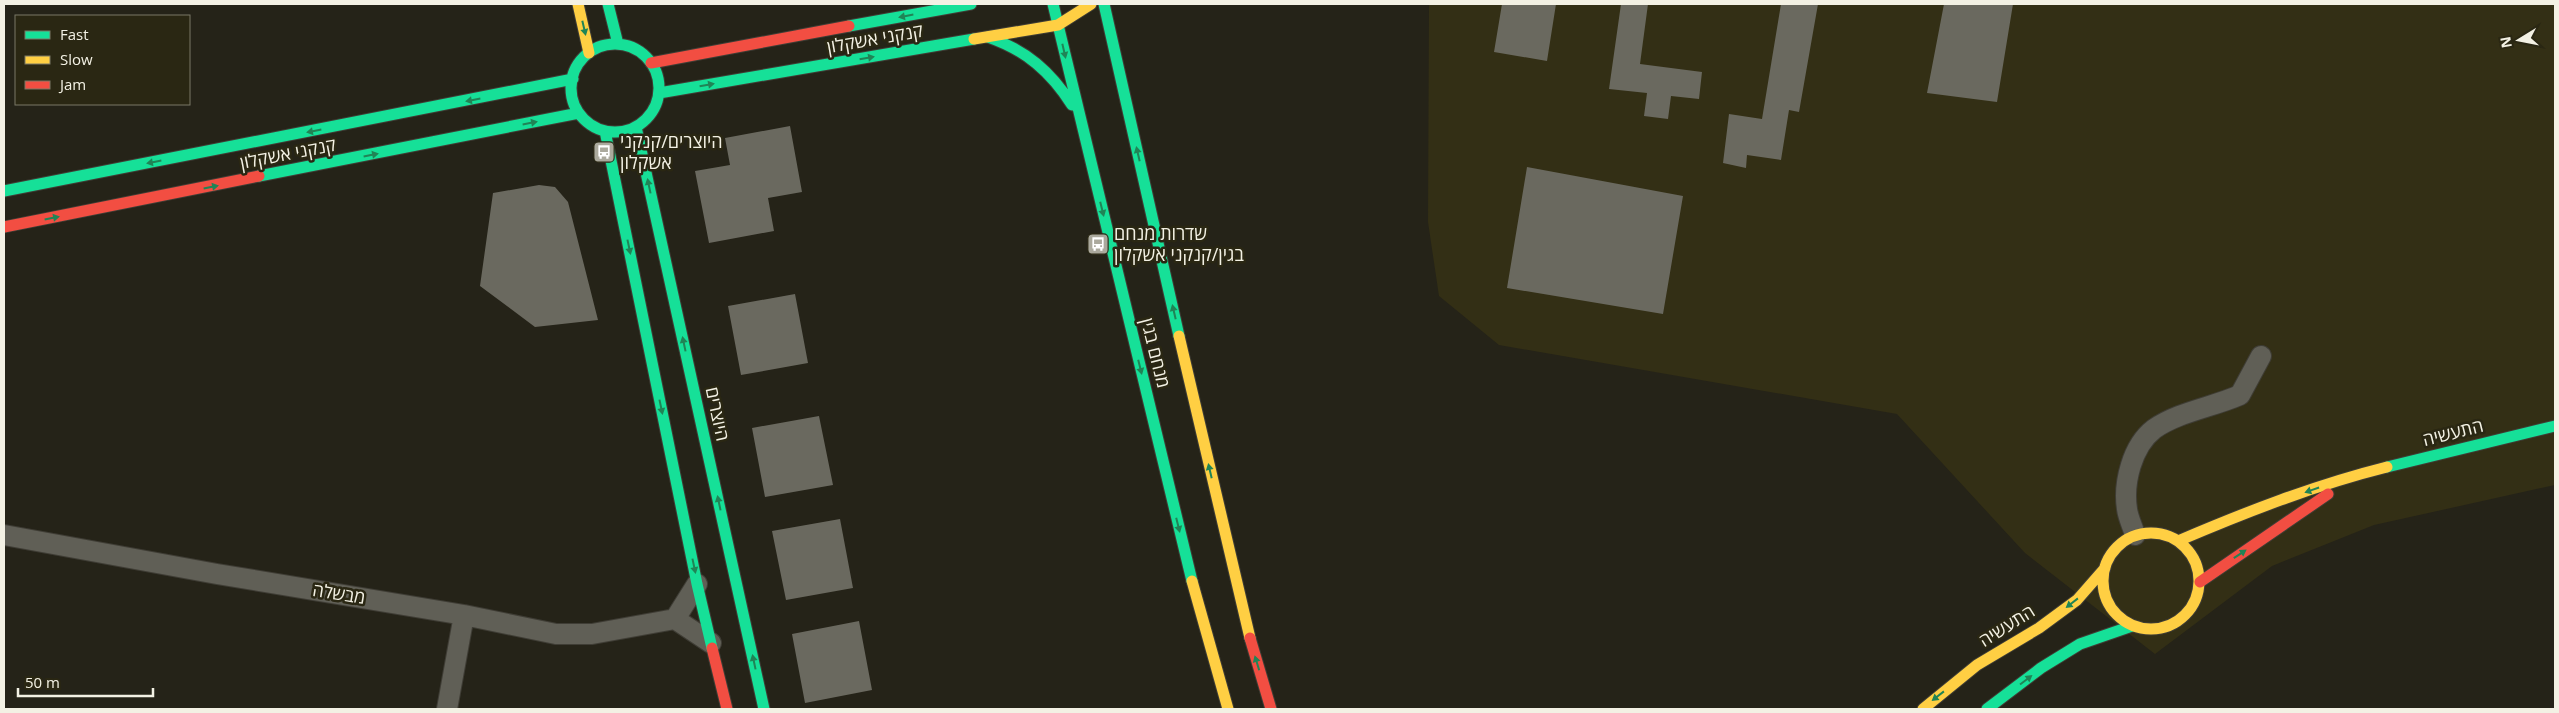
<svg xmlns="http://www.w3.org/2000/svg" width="2559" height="713" font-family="'Open Sans','Noto Sans Hebrew',sans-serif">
<rect width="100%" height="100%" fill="#252318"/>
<path fill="#332f15" d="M1429,4H2555V485L2374,525L2272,566L2155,654L2025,553L1897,414L1499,345L1439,296L1428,222Z"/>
<path fill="#6a695f" d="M1502,4H1556L1547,61L1494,52Z
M1621,4H1648L1640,64L1702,72L1699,99L1671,96L1668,119L1644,116L1647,93L1609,89Z
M1781,4H1818L1799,112L1789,110L1781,160L1747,155L1746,168L1723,163L1729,114L1762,119Z
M1944,4H2013L1997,102L1927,93Z
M790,126L802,192L768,198L774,231L709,243L695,171L730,165L725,138Z
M1527,167L1683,196L1663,314L1507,288Z
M539,185L555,187L568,202L598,320L535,327L480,286L493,193Z
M795,294L808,363L741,375L728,306Z
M819,416L833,485L765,497L752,428Z
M840,519L853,588L786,600L772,531Z
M859,621L872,690L805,703L792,634Z"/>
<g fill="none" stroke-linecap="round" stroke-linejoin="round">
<g stroke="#3f3d35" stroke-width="22">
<path id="street" d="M4,535L217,574L464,615L556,634H592L675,619
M2135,535C2133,527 2128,518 2127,509C2123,483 2132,446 2154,429C2178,412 2213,407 2240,395L2261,356
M697,584L675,619L711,643
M447,709L464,615"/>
</g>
<g stroke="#3f3d35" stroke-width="13">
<path id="fast" d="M608,4L618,44
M1053,4L1192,581
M1104,4L1179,336
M849,26L971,4
M988,37C1026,50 1051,72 1072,105
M571 88a44 44 0 1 1 88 0a44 44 0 1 1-88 0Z
M659,93L974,39
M636,127L764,709
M605,131L697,584L712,648
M259,176L579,113
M4,191L573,79
M2387,467L2555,426
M1987,709L2041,668L2080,644L2132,626"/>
</g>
<g stroke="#3f3d35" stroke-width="13">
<path id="slow" d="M578,4L589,53
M974,39L1058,25L1091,4
M1179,336L1250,638
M2103 581a48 48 0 1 1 96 0a48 48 0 1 1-96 0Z
M2178,541C2246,512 2315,485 2387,467
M1192,581L1228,709
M1923,709L1977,665L2039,628L2077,600L2105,568"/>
</g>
<g stroke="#3f3d35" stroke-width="13">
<path id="jam" d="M651,63L849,26
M4,227L259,176
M2200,582L2328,494
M1250,638L1271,709
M712,648L727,709"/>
</g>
<use href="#street" stroke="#605f56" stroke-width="20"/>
<use href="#fast" stroke="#16e098" stroke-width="11"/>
<use href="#slow" stroke="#ffcf43" stroke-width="11"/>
<use href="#jam" stroke="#f24e42" stroke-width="11"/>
</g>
<defs><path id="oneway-solid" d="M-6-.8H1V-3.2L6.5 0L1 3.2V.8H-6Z" transform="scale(1.25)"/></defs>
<g fill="#208456">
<use href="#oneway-solid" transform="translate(906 16) rotate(169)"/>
<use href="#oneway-solid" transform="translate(584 28) rotate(77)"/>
<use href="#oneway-solid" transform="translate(1064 51) rotate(77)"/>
<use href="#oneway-solid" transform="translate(867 58) rotate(-10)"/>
<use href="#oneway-solid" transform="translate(707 85) rotate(-10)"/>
<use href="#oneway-solid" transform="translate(473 100) rotate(169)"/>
<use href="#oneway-solid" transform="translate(530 123) rotate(-11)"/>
<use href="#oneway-solid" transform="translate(314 131) rotate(169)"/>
<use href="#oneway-solid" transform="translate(1138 154) rotate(-103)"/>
<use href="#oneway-solid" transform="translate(371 155) rotate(-11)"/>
<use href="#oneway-solid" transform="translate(154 162) rotate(169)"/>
<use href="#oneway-solid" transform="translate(649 186) rotate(-102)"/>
<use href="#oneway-solid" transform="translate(211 187) rotate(-11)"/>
<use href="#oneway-solid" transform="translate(1102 209) rotate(76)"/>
<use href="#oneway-solid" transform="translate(52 218) rotate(-11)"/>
<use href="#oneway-solid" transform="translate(629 247) rotate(78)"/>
<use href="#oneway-solid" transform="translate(1174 312) rotate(-103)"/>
<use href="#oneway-solid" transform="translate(684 344) rotate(-102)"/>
<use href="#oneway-solid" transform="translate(1140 367) rotate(76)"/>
<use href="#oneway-solid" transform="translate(661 407) rotate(78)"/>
<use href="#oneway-solid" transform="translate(1210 471) rotate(-103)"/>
<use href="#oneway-solid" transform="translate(2312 490) rotate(161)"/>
<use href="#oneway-solid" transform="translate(719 503) rotate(-102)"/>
<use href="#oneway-solid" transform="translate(1178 525) rotate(76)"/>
<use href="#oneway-solid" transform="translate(2240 554) rotate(-34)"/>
<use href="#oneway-solid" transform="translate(694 566) rotate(78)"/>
<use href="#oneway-solid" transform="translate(2072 603) rotate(142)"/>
<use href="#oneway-solid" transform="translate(754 662) rotate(-102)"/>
<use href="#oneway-solid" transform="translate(1257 663) rotate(-107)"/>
<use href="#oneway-solid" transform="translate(2026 680) rotate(-37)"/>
<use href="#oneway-solid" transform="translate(1938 696) rotate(142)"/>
</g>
<defs>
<g id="bus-square" transform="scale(1.125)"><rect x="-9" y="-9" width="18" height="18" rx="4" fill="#aba99d" stroke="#2a2713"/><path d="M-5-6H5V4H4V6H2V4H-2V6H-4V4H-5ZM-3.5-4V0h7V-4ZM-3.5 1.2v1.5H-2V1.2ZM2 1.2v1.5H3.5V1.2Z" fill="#fff"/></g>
</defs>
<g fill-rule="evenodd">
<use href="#bus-square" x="604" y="152"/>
<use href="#bus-square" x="1098" y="244"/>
</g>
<g text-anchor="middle" stroke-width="5" stroke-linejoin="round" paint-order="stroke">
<g font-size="18" fill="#f3f1e4" stroke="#2a2713">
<text transform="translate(875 39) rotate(-10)" y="6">קנקני אשקלון</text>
<text transform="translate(288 154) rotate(-11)" y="6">קנקני אשקלון</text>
<text transform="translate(1155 353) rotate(76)" y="6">מנחם בגין</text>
<text transform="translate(717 414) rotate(78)" y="6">היוצרים</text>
<text transform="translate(2453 433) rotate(-14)" y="6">התעשיה</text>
<text transform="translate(339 594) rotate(9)" y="6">מבשלה</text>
<text transform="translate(2007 626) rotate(-32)" y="6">התעשיה</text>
</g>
<g font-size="18" fill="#f3f1e4" stroke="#2a2713" text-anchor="start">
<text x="620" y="148">היוצרים/קנקני<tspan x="620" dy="21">אשקלון</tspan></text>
<text x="1114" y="240">שדרות מנחם<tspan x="1114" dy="21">בגין/קנקני אשקלון</tspan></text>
</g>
</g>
<rect width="2559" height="713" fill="none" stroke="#f3f1e4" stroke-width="10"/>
<rect x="15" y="15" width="175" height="90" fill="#2a2713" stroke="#7a7867"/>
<rect x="25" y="31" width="25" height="8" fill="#16e098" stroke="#7a7867"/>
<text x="60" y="40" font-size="15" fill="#f3f1e4">Fast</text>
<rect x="25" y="56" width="25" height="8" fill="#ffcf43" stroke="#7a7867"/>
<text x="60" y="65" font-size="15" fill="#f3f1e4">Slow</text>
<rect x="25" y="81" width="25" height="8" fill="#f24e42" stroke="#7a7867"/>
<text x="60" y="90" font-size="15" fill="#f3f1e4">Jam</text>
<g transform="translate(2519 40) rotate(260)" stroke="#2a2713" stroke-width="4" paint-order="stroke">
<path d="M0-4L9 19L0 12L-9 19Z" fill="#f3f1e4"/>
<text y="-8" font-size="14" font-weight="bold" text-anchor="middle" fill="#f3f1e4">N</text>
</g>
<path d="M18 688v8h135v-8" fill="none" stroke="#f3f1e4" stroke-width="2.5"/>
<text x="25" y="688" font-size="15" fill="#f3f1e4" stroke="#2a2713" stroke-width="4" paint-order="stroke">50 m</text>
</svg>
